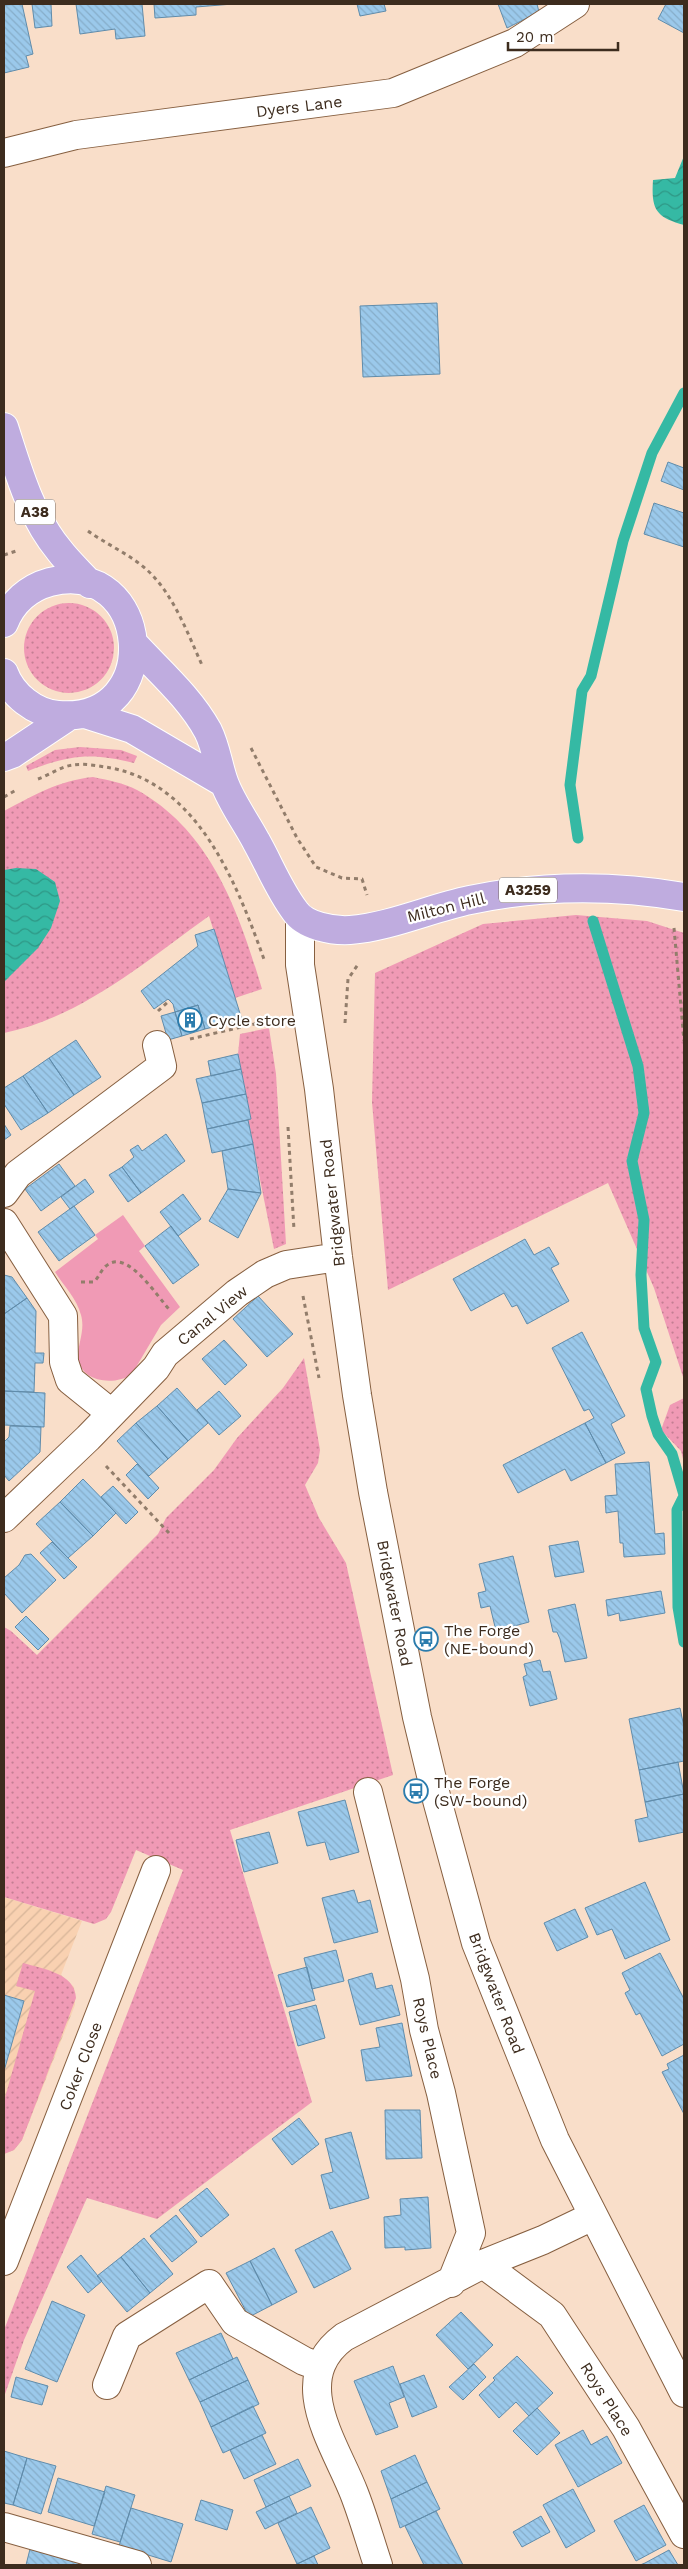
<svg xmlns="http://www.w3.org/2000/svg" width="688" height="2569" font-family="'Work Sans',sans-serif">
<defs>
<pattern id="industrial-furrows" width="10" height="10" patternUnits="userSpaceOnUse" patternTransform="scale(1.25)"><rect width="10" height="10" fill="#f9d1b1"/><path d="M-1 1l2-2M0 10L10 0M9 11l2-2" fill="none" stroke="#d6b498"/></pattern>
<pattern id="grass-dots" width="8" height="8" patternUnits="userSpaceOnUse" patternTransform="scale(1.25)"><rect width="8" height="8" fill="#f09ab5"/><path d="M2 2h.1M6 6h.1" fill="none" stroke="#c47e93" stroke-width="1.8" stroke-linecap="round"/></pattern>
<pattern id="water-waves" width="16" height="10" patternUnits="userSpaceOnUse" patternTransform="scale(1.25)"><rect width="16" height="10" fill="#35b9a4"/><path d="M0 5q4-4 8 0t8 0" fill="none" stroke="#2e9785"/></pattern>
<pattern id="building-back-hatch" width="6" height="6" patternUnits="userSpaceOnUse" patternTransform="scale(1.25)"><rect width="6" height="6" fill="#9bc9eb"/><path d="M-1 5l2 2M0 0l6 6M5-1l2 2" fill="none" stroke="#86adc9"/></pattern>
</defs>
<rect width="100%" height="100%" fill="#f9dec9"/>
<path fill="url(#industrial-furrows)" d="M4,1897L82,1921L61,1975L74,1987L75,2005L22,2140L14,2150L4,2154Z"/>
<path fill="url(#grass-dots)" d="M24 648a45 45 0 1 1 90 0a45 45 0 1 1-90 0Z
M80,747L121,750L137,756L134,763C91,752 69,755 28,771L26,766L55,750Z
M93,777C107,780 124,783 137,790C211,831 239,912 262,989L235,998L209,916C146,961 82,1017 4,1033V811C35,795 57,781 93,777Z
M576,915L647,921L684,933V1380L654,1288L608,1183L388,1290L372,1102L375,973L483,924Z
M269,1028L276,1074L286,1244L274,1249L248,1120L251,1119L238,1054L240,1034Z
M304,1358L320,1450L318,1463L305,1485L319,1518L346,1563L393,1775L230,1830L312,2102L157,2219L87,2198L24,2340L4,2397V2330L183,1870L136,1850L111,1912L106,1919L94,1924L4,1897V1627L11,1631L37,1655L158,1534L166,1518L214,1470L237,1438L283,1388Z
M684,1398V1463L681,1451L661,1430L670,1405Z
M23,1963C43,1969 75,1973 76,1998L22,2140L14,2150L4,2154V2101L35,1991L16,1986Z"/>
<path fill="#f09ab5" d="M123,1215L145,1246L139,1251L180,1307L161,1325L132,1374C114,1387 77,1382 78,1354C79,1341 85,1329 81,1315C77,1299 64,1286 55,1272L98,1239L95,1235Z"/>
<path fill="url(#water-waves)" d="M684,156V225C656,217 651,210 653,180L675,178Z
M16,868L36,869L55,882L60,901L51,928L38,948L4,982V870Z"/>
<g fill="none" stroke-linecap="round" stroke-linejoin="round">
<path stroke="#35b9a4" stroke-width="11" d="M578,838L570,785L582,691L591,676L623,541L652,453L684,393
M593,921L638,1066L644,1113L632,1161L644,1220L641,1275L644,1328L656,1362L646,1389L652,1416L658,1434L672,1454L684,1495
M684,1496L677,1510L678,1607L684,1642"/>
</g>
<path fill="url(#building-back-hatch)" stroke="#608cab" d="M22,4L33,54L26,56L29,67L4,73V5Z
M32,4H51L52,26L35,28Z
M76,4H142L145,36L116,39L115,29L80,34Z
M154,4H233L196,7V15L155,18Z
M357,4H387H384L386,11L360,16Z
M498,4H537L539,12L507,28Z
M666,4H684V33L658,19Z
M437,303L440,374L363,377L360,306Z
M668,462L684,468V490L661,481Z
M654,503L684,513V547L644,534Z
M214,929L242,1020L205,1029L198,1005L175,1012L173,1004L168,999L154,1009L141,991L198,946L195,935Z
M198,1005L205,1029L182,1036L175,1012Z
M175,1012L182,1036L168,1040L161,1016Z
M76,1040L101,1077L74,1095L49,1058Z
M238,1054L241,1069L211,1076L208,1061Z
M49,1058L74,1095L48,1113L23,1076Z
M241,1069L246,1094L202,1103L196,1079Z
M23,1076L48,1113L21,1130L4,1104V1088Z
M246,1094L251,1119L207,1129L202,1103Z
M248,1120L253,1144L212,1153L207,1129Z
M4,1124L11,1135L4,1140Z
M166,1134L185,1161L141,1193L122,1167L134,1157L130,1150L138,1145L142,1151Z
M253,1144L261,1193L228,1189L222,1151Z
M59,1164L75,1186L41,1211L25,1189Z
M122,1167L141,1193L128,1202L109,1175Z
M85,1179L94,1192L70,1209L61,1197Z
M228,1189L261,1193L238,1238L209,1221Z
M183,1194L201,1219L178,1236L160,1212Z
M74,1206L95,1235L59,1261L38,1232Z
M171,1226L199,1265L173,1284L145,1246Z
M525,1239L534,1255L549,1247L559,1264L551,1268L569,1301L527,1324L517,1305L512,1307L504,1293L471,1311L453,1279Z
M4,1275L12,1277L27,1298L4,1314Z
M258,1296L293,1334L267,1357L233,1319Z
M27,1298L36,1311L35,1353H44L43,1363H35L34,1392L4,1391V1314Z
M582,1332L625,1416L611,1424L625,1453L606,1463L585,1423L594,1418L589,1409L584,1411L552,1348Z
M224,1340L247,1365L225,1385L202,1359Z
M177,1388L208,1423L188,1441L157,1406Z
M4,1391L45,1393L44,1427L4,1425Z
M219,1391L241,1416L219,1435L197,1410Z
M157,1406L188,1441L168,1459L136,1423Z
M136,1423L168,1459L149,1476L117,1441Z
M585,1423L606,1463L571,1481L565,1469L518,1493L503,1465Z
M10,1426L41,1427L40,1452L9,1481L4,1475V1442L9,1437Z
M649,1462L655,1534L664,1533L665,1554L624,1557L623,1543H620L618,1511L606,1513L605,1496L617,1495L615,1464Z
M137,1464L159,1488L148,1499L126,1475Z
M83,1479L116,1513L93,1536L60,1502Z
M113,1486L138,1512L126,1524L101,1497Z
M60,1502L93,1536L68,1558L36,1524Z
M578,1541L584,1572L555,1577L549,1546Z
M52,1542L77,1567L64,1579L40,1553Z
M31,1554L56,1580L22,1613L4,1593V1578L19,1565L25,1555Z
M513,1556L529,1622L496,1631L490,1606L481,1608L478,1593L486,1591L479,1564Z
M661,1591L665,1613L620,1621L619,1613L608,1616L606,1600Z
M575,1604L587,1658L565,1662L560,1639L557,1632H553L548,1610Z
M26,1616L49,1639L38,1650L15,1627Z
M540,1660L543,1672L550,1671L557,1699L530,1706L523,1677L527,1675L524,1664Z
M680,1708L684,1727V1761L639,1770L629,1719Z
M678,1762L684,1794L645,1802L639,1770Z
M684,1794V1832L639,1842L635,1820L648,1817L645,1802Z
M345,1800L359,1852L330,1860L325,1842L307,1846L298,1812Z
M269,1832L278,1863L244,1872L236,1840Z
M645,1882L670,1940L625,1959L612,1929L597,1935L585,1908Z
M354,1890L358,1903L370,1900L378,1932L334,1943L322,1898Z
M575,1909L588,1937L557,1951L544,1923Z
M336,1950L344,1981L312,1989L304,1958Z
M660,1953L684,1999V2044L662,2056L640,2013L636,2015L625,1993L630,1990L622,1973Z
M307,1967L315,2000L287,2007L278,1975Z
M372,1973L376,1989L392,1985L400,2015L360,2025L348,1980Z
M4,1995L24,2001L4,2071Z
M316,2005L325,2038L298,2046L289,2012Z
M402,2023L412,2076L366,2081L361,2050L380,2047L376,2028Z
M684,2055V2114L662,2072L669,2069L667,2064Z
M385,2110H420L422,2158L386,2159Z
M299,2118L319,2144L292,2165L272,2139Z
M351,2132L369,2198L330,2209L321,2175L333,2172L325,2139Z
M207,2188L229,2215L201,2237L179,2210Z
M428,2197L431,2248L405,2250V2247L385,2248L384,2217L401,2215L400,2199Z
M176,2215L197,2242L172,2262L150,2236Z
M332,2231L351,2269L314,2288L295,2250Z
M144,2238L173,2274L150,2293L121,2257Z
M274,2248L297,2292L272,2305L250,2261Z
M81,2255L102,2281L88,2293L67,2267Z
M121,2257L150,2293L127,2312L97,2276Z
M250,2261L272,2305L249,2317L226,2273Z
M52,2301L85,2315L57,2382L25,2369Z
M461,2312L493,2345L468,2369L436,2335Z
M221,2333L233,2359L189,2380L176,2353Z
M517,2356L553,2393L529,2416L516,2402L499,2418L479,2395L495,2380L493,2378Z
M237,2357L248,2380L200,2402L189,2380Z
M474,2364L486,2377L463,2400L449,2387Z
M393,2366L404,2397L389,2403L398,2427L376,2435L354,2381Z
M424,2375L437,2407L412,2417L400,2384Z
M16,2377L48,2386L42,2405L11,2397Z
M248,2380L259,2404L211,2427L200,2402Z
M253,2406L266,2433L223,2453L211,2427Z
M537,2408L560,2433L537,2455L513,2431Z
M583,2430L591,2445L607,2436L622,2463L578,2487L555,2445Z
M262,2435L276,2464L244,2479L230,2450Z
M4,2451L27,2458L13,2505L4,2503Z
M415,2455L427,2482L391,2499L381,2471Z
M27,2458L56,2466L41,2514L13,2505Z
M298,2459L311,2486L266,2507L254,2480Z
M58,2478L105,2492L94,2526L48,2512Z
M427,2482L440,2509L400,2528L391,2499Z
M106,2486L135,2495L120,2542L92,2534Z
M573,2489L595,2531L566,2548L543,2505Z
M289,2496L297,2513L265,2529L256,2512Z
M201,2500L233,2510L227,2530L195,2520Z
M644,2505L666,2545L636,2561L614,2521Z
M311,2507L330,2548L297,2564L278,2523Z
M131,2508L183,2524L171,2562L119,2546Z
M436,2511L463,2565H424L405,2526Z
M541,2516L550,2532L522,2547L513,2532Z
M30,2549L79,2563L78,2565H26Z
M669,2550L678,2565H640L645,2563Z
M314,2556L318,2565H295L297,2564Z"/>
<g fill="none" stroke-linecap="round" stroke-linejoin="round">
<g stroke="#865f40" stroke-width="30">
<path id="minor" d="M4,153L76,135L393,93L515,43L575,4
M300,917V965L319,1089L338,1257L357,1395L373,1492L417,1717L437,1800L476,1943L555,2140L684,2393
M4,1193L18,1174L162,1066L157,1045
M4,1223L63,1316L64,1362L70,1380L111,1413
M4,1518L88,1438L156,1368L165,1354L237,1293L265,1274L286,1265L338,1257
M368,1792L415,1979L424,2030L441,2093L471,2233L451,2283
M4,2261L156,1870
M483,2264L552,2315L626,2428L684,2534
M107,2385L127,2336L209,2284L235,2322L304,2361L320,2367
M4,2527L137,2565
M378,2565C370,2541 363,2516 354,2493C335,2444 287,2379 344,2337L483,2264L543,2240L593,2216"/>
</g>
<g stroke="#fff" stroke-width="30">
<path id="major" d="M4,427C18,470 30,515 59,550C68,562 80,573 90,584
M4,623C12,603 28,588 50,582C151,556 167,724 58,715C35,713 12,695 4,673
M135,645C160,672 190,698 208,731C216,747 218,765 224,782C231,802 246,822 256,841C269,864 279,890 295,911C305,926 332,931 350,930C390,927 431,908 470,900C541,885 613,885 684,897
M85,714L132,729L224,783
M4,757L12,754L69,716"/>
</g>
<path stroke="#927d6b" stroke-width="3" stroke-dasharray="4 4" stroke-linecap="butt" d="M88,531C106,544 129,554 146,569C173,593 187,632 202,665
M4,555L19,550
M251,748L297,838L316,867L342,878L362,879L367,895
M38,779C49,775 62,766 73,765C85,763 99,766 111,768C200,785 238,887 265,962
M4,797L16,790
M674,928L684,1041
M158,1011L170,1000
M345,1023L348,979L359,963
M190,1039L276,1019
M288,1127L294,1230
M81,1282H94C99,1277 101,1270 106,1266C127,1247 158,1298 169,1309
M303,1296L319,1378
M106,1466L169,1533"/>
<use href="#minor" stroke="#fff" stroke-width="28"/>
<use href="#major" stroke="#bfacdf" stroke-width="28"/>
</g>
<defs>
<g id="building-ring" transform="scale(1.25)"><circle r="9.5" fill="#fff" stroke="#2b7cad" stroke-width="1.5"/><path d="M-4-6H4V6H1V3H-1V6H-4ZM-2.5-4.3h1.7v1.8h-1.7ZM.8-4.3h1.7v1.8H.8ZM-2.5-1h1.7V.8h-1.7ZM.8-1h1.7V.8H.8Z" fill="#2b7cad"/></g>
<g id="bus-ring" transform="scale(1.25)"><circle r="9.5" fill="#fff" stroke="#2b7cad" stroke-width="1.5"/><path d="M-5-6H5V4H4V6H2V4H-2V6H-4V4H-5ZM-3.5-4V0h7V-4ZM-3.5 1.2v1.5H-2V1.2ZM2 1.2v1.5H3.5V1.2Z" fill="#2b7cad"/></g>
</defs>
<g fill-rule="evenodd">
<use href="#building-ring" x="190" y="1020"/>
<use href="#bus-ring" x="426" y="1639"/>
<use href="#bus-ring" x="416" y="1791"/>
</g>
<g text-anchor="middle" stroke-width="4.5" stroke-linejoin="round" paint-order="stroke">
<g fill="#fff" stroke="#776b62" stroke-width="1">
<rect x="15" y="499.5" width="40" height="25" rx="4"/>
<rect x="499" y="877.5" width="58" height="25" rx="4"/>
</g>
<g font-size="15" font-weight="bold" fill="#3d2c1e">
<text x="35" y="517">A38</text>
<text x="528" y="895">A3259</text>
</g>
<g font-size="16" fill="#3d2c1e" stroke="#fff">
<text transform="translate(299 106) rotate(-7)" y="6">Dyers Lane</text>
<text transform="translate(446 907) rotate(-14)" y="6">Milton Hill</text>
<text transform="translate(332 1203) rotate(-96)" y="6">Bridgwater Road</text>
<text transform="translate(212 1315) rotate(-39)" y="6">Canal View</text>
<text transform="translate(395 1603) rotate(79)" y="6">Bridgwater Road</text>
<text transform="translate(497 1993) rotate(69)" y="6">Bridgwater Road</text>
<text transform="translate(428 2038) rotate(77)" y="6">Roys Place</text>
<text transform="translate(80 2066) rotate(-69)" y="6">Coker Close</text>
<text transform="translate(607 2399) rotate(58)" y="6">Roys Place</text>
</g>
<g font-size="16" fill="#3d2c1e" stroke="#fff" text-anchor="start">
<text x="208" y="1026">Cycle store</text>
<text x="444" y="1636">The Forge<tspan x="444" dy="18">(NE-bound)</tspan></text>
<text x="434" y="1788">The Forge<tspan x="434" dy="18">(SW-bound)</tspan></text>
</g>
</g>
<rect width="688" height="2569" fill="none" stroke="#3d2c1e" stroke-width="10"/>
<path d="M508 42v8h110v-8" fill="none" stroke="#3d2c1e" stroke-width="2.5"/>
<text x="516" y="42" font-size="15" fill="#3d2c1e" stroke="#ffffff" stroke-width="4" paint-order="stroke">20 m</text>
</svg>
